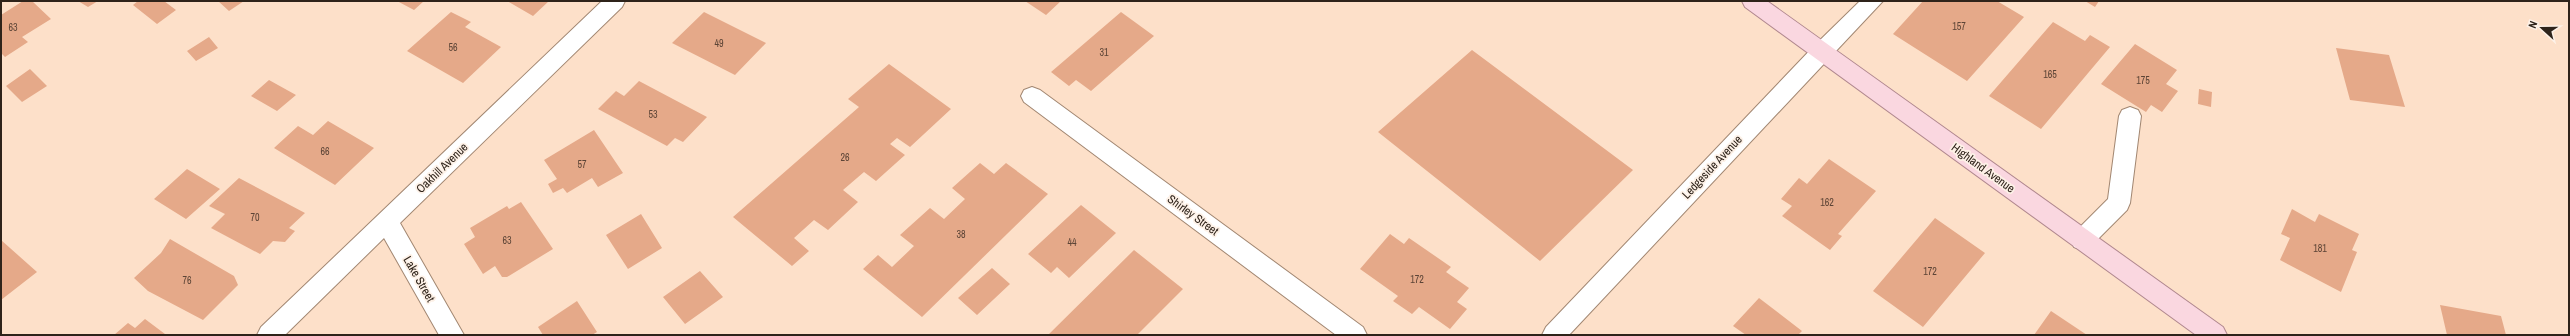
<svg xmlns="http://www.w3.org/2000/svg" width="2570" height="336" font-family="'Archivo Narrow',sans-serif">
<rect width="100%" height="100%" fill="#fde0c9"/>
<path fill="#e5a989" d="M23,1H32L51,19L22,37L28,42L5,57L1,53V15Z
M78,1H98L88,7Z
M138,1H164L176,10L157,24L133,5Z
M218,1H244L229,11Z
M397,1H424L414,10Z
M507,1H549L533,16Z
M1025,1H1061L1046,15Z
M1923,1H1997L2024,17L1967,81L1893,34Z
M2085,1H2099L2095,7Z
M451,12L471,22L465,27L501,47L463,83L407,51Z
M704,12L766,43L735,75L672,43Z
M1121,12L1154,36L1091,91L1076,80L1069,86L1051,72Z
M2053,22L2085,41L2090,35L2110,47L2041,129L1989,96Z
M209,37L218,48L196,61L187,51Z
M2135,44L2177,70L2166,84L2178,91L2162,112L2151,105L2146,112L2101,84Z
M2336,48L2389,55L2405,107L2350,100Z
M1472,50L1633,170L1540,261L1378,132Z
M889,64L951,109L910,147L897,138L890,144L905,155L876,181L864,172L843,190L858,202L828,230L814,220L794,238L809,251L792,266L733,217L859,107L848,99Z
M30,69L47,86L22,102L6,86Z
M269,80L296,95L277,111L251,96Z
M639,81L707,117L683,142L675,138L667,146L598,109L616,91L624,96Z
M2199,89L2212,92L2211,107L2198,104Z
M328,121L374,148L335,185L274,148L298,126L313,135Z
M594,130L623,173L598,187L592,178L567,193L563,188L553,193L548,184L557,179L544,160Z
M1829,159L1876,191L1838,234L1842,236L1830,250L1782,216L1792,206L1781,199L1799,178L1807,184Z
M980,163L994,174L1006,163L1048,194L922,317L863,269L878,255L892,267L914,246L900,235L930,208L944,219L965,199L952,188Z
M187,169L220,189L186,219L154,199Z
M239,178L305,213L289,228L295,231L285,242L273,241L260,254L211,228L225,214L209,206Z
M521,202L553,249L507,277H502L495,266L483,274L464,244L475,237L470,228L507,206L509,209Z
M1081,205L1116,233L1069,278L1057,267L1051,273L1028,254Z
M2292,209L2315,222L2319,214L2359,234L2352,250L2357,252L2341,292L2280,260L2290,238L2281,234Z
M641,214L662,248L628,269L606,235Z
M1935,218L1985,253L1923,327L1873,291Z
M1390,234L1404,244L1409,238L1451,267L1446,272L1469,288L1457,302L1467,309L1450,329L1419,307L1412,314L1393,301L1398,296L1360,269Z
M170,239L234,276L238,285L203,320L148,291L134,278L161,253Z
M1,240L37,272L1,300Z
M1134,250L1183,289L1137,335H1048Z
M992,268L1010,284L977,315L958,298Z
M700,271L723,297L685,324L663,297Z
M1759,298L1802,331L1798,335H1746L1733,326Z
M577,301L597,332L592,335H543L538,327Z
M2440,305L2501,316L2506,335H2447Z
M2051,311L2087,335H2034Z
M145,319L165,334L114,335L128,323L135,328Z"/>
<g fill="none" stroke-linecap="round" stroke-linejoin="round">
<g stroke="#a28772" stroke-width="2">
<path id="minor" d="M602,1H625L622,7L400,223L464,335H439L384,238L285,335H257L261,327Z
M1860,1H1883L1569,335H1542L1546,327L1815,45Z
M1032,87L1040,90L1363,327L1367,335H1336L1024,102L1021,96L1024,90Z
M2130,107L2138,110L2141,116L2130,203L2127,210L2090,247L2082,250L2074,247L2071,240L2074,233L2108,199L2119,116L2122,110Z"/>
</g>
<g stroke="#b0878e" stroke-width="2">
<path id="major" d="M1742,1H1767L2223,327L2227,335H2196L1745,7Z"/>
</g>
<use href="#minor" fill="#fff" fill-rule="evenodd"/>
<use href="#major" fill="#fad7e0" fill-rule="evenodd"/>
</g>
<g text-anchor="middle" stroke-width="3.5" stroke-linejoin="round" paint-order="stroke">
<g font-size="10" fill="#5c4436">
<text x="1959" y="30">157</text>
<text x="13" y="31">63</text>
<text x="719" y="47">49</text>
<text x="453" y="51">56</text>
<text x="1104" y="56">31</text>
<text x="2050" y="78">165</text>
<text x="2143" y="84">175</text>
<text x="653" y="118">53</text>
<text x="325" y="155">66</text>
<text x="845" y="161">26</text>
<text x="582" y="168">57</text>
<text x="1827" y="206">162</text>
<text x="255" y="221">70</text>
<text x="961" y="238">38</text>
<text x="507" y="244">63</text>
<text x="1072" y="246">44</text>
<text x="2320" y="252">181</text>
<text x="1930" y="275">172</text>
<text x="1417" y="283">172</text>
<text x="187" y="284">76</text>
</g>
<g font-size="12" fill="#2e231a" stroke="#fdf1e7">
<text transform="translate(1712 167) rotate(-47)" y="4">Ledgeside Avenue</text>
<text transform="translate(442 168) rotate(-44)" y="4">Oakhill Avenue</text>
<text transform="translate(1983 168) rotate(36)" y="4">Highland Avenue</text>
<text transform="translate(1193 215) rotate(36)" y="4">Shirley Street</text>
<text transform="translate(419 279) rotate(60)" y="4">Lake Street</text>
</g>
</g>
<rect width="2570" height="336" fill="none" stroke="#2e231a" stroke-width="4"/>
<g transform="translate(2542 28) rotate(291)" stroke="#fdf1e7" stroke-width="3" paint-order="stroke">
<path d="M0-3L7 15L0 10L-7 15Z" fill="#2e231a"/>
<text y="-6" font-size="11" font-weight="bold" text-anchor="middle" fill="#2e231a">N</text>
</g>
</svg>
